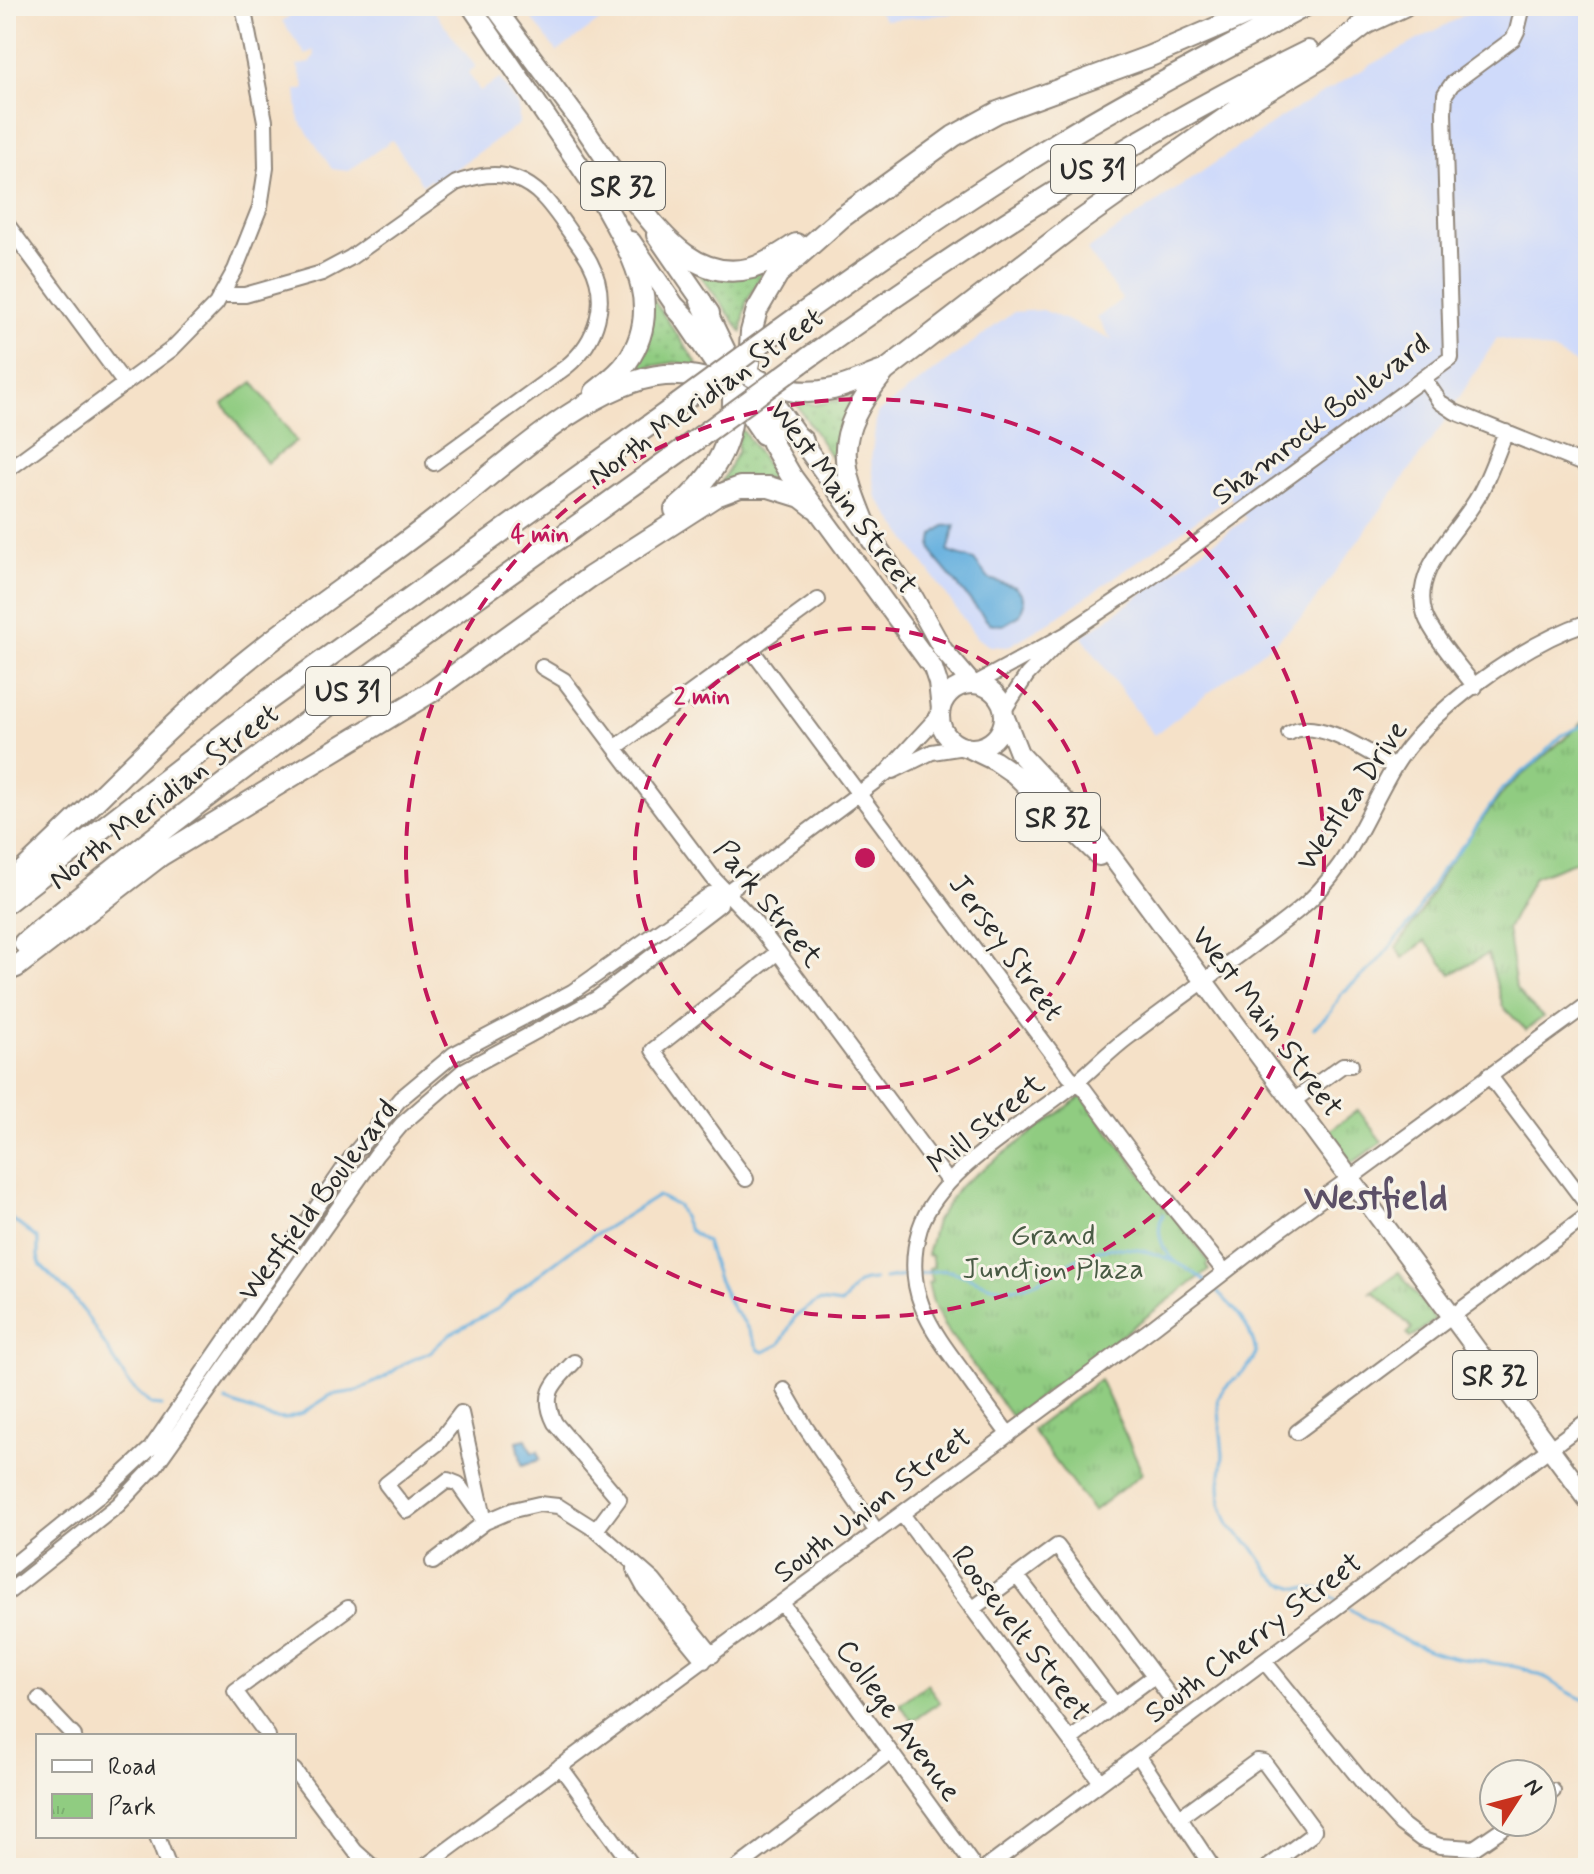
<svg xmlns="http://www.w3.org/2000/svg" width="1594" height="1874" font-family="Mynerve,sans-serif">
<defs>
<pattern id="grass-dots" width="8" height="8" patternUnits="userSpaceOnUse" patternTransform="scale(2)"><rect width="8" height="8" fill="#90cc81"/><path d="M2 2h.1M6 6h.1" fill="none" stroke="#7caf70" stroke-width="1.8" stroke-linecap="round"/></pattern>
<pattern id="park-tufts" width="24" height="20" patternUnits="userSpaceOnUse" patternTransform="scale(2)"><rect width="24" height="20" fill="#90cc81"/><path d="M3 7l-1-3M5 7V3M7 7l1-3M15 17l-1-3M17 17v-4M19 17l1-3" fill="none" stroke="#7caf70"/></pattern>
</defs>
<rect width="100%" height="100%" fill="#f7f3e8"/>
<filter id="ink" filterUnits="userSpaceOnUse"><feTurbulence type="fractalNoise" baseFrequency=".0125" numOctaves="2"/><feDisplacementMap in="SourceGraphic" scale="16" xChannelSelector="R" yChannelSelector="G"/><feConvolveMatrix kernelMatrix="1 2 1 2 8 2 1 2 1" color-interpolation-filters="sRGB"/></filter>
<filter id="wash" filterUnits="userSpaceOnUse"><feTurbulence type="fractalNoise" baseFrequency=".006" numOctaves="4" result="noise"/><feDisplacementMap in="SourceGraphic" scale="32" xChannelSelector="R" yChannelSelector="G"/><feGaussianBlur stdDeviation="1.8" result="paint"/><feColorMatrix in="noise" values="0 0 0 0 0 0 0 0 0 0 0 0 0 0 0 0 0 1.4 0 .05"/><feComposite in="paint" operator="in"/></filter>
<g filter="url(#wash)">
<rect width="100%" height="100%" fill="#f5e1c8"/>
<path fill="#cfdafa" d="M283,6H430L476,67L468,73L480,91L500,79L519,107V124L434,184L430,179L423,185L392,140L348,171L332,169L299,120L296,90H302L305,87L297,65L311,63L315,54L313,50L306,55L282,21L289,17Z
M523,6H620L557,52Z
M874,6H962L951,14L885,20Z
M1481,6H1588V371L1553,351L1497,338L1438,431L1305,614L1277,640L1154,735L1082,637L1246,519L1230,497L1050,622L1007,647L989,646L977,638L877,498L871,460L877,413L1014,312L1043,310L1112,340L1097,318L1122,299L1087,250L1282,117L1369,66Z"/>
<path fill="url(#grass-dots)" stroke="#5e7c56" stroke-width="2" d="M763,271L746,303L742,332L698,272Z
M652,298L696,362L698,369L676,362L630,370Z
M856,396L838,467L793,399L815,405Z
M739,429L744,432L773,474L774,479L721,483L737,452Z"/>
<path fill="url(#park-tufts)" stroke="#5e7c56" stroke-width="2" d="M1588,718V857L1534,877L1507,929L1516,988L1528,1003L1543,1017L1526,1030L1503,1007L1488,954L1451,974L1425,941L1403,958L1397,947L1422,911L1444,870L1505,790Z
M1082,1096L1209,1262L1206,1265L1209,1270L1012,1417L944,1326L933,1303L928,1283L932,1282L929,1268L934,1267L931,1256L927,1255L936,1221L959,1187Z
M1358,1110L1382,1142L1352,1163L1329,1131Z
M1399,1272L1435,1320L1410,1338L1407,1334L1412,1329L1409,1325L1374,1292L1370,1293Z
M1100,1379L1143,1473L1093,1511L1032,1430Z
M927,1684L940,1702L912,1721L900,1704Z"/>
<path fill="#90cc81" stroke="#5e7c56" stroke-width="2" d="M253,382L296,441L267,463L223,404Z"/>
<path fill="#67b1df" stroke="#496e85" stroke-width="2" d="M955,525L948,552L974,560L989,579L1015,587L1022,594L1024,603L1020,615L1003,625L989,623L936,559L931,547L933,535L944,526Z
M526,1439L532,1453L538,1451L540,1460L522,1465L517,1441Z"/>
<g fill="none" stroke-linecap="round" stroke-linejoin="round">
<path stroke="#67b1df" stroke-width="3" d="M1314,1028L1331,1012L1342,993L1374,966L1412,921L1442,869L1465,843L1502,789L1534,763L1562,735L1588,723
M1163,1214C1155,1231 1161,1249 1175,1261
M6,1215L38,1239V1257L41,1266L71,1295L85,1313L129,1384L151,1405L161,1406
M918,1274C928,1273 939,1269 949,1271C974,1276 989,1292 1020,1287C1042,1283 1061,1267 1080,1257C1120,1236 1174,1255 1206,1282
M884,1279L911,1275
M1212,1287C1232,1305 1252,1325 1256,1353C1248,1376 1224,1380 1218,1400L1223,1455L1220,1485L1221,1504L1230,1527L1251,1545L1271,1574L1282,1583L1297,1588L1319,1589L1339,1602
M226,1401L271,1418L286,1419L301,1414L331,1395L357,1391L385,1377L403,1364L430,1352L450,1334L499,1308L517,1291L572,1249L658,1196L678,1206L689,1230L706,1242L718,1279L732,1308L744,1322L759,1350L764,1352L780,1344L795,1317L813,1304L819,1301L841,1304C855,1292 850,1281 874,1280
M1345,1606C1375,1626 1420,1651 1456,1658C1480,1662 1505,1663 1528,1670C1550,1677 1566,1695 1588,1701"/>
</g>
</g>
<g filter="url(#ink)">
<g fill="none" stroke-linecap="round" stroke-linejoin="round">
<g stroke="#90867a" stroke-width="18">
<path id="minor" d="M6,223L125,384
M222,295H245L322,273L350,258L456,183C476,176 496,171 516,179C539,187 552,207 565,225C573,237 583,249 590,262C610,300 598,341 566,367L434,463
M1425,380L1440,402L1455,412L1588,466
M6,471L172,349L216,304L235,270L260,207L266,168L265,121L243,6
M751,649L1069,1076L1084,1089L1159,1190L1225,1272
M542,667L564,680L714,879L752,919L778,952L948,1181
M975,684L1065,635L1143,583L1451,358L1444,113L1445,94L1452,84L1513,39L1517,31L1523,6
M1475,687C1461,668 1432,635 1425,615C1410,569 1459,532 1479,495C1490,475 1497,453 1506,432
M1004,710L1027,675L1063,638
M1289,733C1317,716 1369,753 1394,767
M615,748L818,600
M893,771L932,752L964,747
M1489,1075L1588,1206
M1293,1101L1343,1065H1351
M746,1179L653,1050L778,952
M574,1362C554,1383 540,1394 555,1423L619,1499L596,1530
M784,1390L806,1428L877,1532
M461,1413L485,1522L458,1484L448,1480L407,1511L386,1484L438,1443Z
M1297,1432L1588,1215
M1009,1435C994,1415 980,1396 966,1376C931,1329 901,1291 920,1228C939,1170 1025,1124 1072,1086C1092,1070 1110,1050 1131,1035C1186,993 1242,955 1296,912C1347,872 1362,822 1393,769C1428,710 1523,644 1588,622
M902,1514L1101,1782
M433,1562L485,1522L513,1510L539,1504L558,1506L596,1530L654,1581L713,1655
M634,1569L645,1589L704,1661
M6,1571L106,1490L151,1448L353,1155L400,1099L454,1054L572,992L711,894L720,897
M1017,1576L1115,1705L1070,1740
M6,1594L118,1505L155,1466L376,1155L402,1124L463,1071L596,999L720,904V897L885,774L940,714
M782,1603L975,1868
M972,1609L1057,1546L1177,1706
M1264,1661L1364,1784L1401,1824L1421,1839L1440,1846L1474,1848L1512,1822
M39,1699L74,1736
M1115,1705L1154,1676
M268,1736L235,1691L348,1608
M1138,1755L1213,1868
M560,1766L634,1868
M294,1770L355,1851L374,1868
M1542,1799L1553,1791
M1180,1817L1257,1761L1264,1762L1314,1830L1310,1836L1267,1868
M157,1836L169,1868
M423,1868L1155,1326L1279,1230L1588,1004
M737,1868L890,1752
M986,1868L1588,1420"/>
</g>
<g stroke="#90867a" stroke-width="22">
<path id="major" d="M471,6L603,200
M494,6L581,123L631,197
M656,235L710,313
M631,241L763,435
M757,379L914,598L943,650L972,684
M782,462L933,668L938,683L941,709
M940 716a32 32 0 1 1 64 0a32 32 0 1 1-64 0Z
M1004,715L1019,753L1086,824L1112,857L1588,1500
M966,747L995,761L1014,774L1099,856"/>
</g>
<g stroke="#90867a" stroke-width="24">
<path id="highway" d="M1359,27L1404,6
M623,186C656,226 691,284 752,268C768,263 782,253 796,244
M701,301L727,355
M676,308C720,353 761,405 833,389C851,385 868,376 886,370L1077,223L1247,103L1322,58L1368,22
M778,331C871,264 963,200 1060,141C1140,92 1223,51 1305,6
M749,363L751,332L757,310L778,274L841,218L954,136L998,112L1148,57L1267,6
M801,363C962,247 1129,139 1308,51
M595,392C606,383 619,374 627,362C669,302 624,243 596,189
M757,406L772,443L790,474
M675,510C711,480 734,446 733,398
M872,540C841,465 829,440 884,372
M6,892L14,879C88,811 157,736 234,671C299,616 370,571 437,518C496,472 590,381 665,375C724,371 760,407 803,441
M6,903L256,709L677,405
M24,943C240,762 472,602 700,437
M6,971L16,967L160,856L431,692L590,577L716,496L740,487H769L801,497L814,507"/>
</g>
<use href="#minor" stroke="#fff" stroke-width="14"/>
<use href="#major" stroke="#fff" stroke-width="18"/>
<use href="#highway" stroke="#fff" stroke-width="20"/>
<g stroke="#90867a" stroke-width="24" stroke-linecap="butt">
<path id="highway-bridge" d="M677,405L778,331
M700,437L801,363"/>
</g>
<use href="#highway-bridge" stroke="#fff" stroke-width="20"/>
</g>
</g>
<g fill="none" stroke="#c2185b" stroke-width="4" stroke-dasharray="14 10">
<circle cx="865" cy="858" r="230"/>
<circle cx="865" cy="858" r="459"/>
</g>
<g text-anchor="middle" stroke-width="6" stroke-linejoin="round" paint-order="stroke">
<g fill="#f7f3e8" stroke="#686764" stroke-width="2">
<rect x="1051" y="145" width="84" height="48" rx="6"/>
<rect x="581" y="162" width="84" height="48" rx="6"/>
<rect x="306" y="667" width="84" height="48" rx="6"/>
<rect x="1016" y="793" width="84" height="48" rx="6"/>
<rect x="1453" y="1351" width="84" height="48" rx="6"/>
</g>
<g font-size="28" font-weight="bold" fill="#2b2b2b">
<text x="1093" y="179">US 31</text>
<text x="623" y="196">SR 32</text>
<text x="348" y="701">US 31</text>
<text x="1058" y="827">SR 32</text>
<text x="1495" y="1385">SR 32</text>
</g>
<g font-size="30" fill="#2b2b2b" stroke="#f7f3e8">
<text transform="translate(705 396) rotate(-36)" y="10">North Meridian Street</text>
<text transform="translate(1320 419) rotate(-37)" y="10">Shamrock Boulevard</text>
<text transform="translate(844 497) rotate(54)" y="10">West Main Street</text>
<text transform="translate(1351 795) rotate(-56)" y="10">Westlea Drive</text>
<text transform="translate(163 796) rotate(-38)" y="10">North Meridian Street</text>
<text transform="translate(769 903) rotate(51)" y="10">Park Street</text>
<text transform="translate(1007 947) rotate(54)" y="10">Jersey Street</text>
<text transform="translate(1268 1021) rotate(53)" y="10">West Main Street</text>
<text transform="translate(985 1123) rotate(-39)" y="10">Mill Street</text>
<text transform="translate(317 1200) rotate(-53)" y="10">Westfield Boulevard</text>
<text transform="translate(872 1504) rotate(-37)" y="10">South Union Street</text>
<text transform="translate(1022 1633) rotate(53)" y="10">Roosevelt Street</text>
<text transform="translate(1253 1637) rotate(-37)" y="10">South Cherry Street</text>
<text transform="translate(899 1720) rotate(54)" y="10">College Avenue</text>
</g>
<g font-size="30" fill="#495b45" stroke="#f7f3e8">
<text x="1053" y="1244">Grand<tspan x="1053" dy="34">Junction Plaza</tspan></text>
</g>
<g font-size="38" font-weight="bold" fill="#5c5067" stroke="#f7f3e8">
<text x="1376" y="1209">Westfield</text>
</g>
</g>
<circle cx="865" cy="858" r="12" fill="#c2185b" stroke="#f7f3e8" stroke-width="4"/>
<g font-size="24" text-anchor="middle" font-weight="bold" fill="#c2185b" stroke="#f7f3e8" stroke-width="6" stroke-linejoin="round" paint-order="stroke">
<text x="540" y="542">4 min</text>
<text x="702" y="704">2 min</text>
</g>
<rect width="1594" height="1874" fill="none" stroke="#f7f3e8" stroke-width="32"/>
<rect x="36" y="1734" width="260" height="104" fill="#f7f3e8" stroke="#a5a39c" stroke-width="2"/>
<rect x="52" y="1760" width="40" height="12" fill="#ffffff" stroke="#a5a39c" stroke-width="2"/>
<text x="108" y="1774" font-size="24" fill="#2b2b2b">Road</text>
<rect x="52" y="1794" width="40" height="24" fill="url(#park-tufts)" stroke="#a5a39c" stroke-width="2"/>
<text x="108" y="1814" font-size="24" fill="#2b2b2b">Park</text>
<g transform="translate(1518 1798) rotate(54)"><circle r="38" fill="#f7f3e8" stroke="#a5a39c" stroke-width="2"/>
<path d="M0-6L14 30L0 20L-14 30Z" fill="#c8321e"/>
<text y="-12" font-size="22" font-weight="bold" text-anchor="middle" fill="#2b2b2b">N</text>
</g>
</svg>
